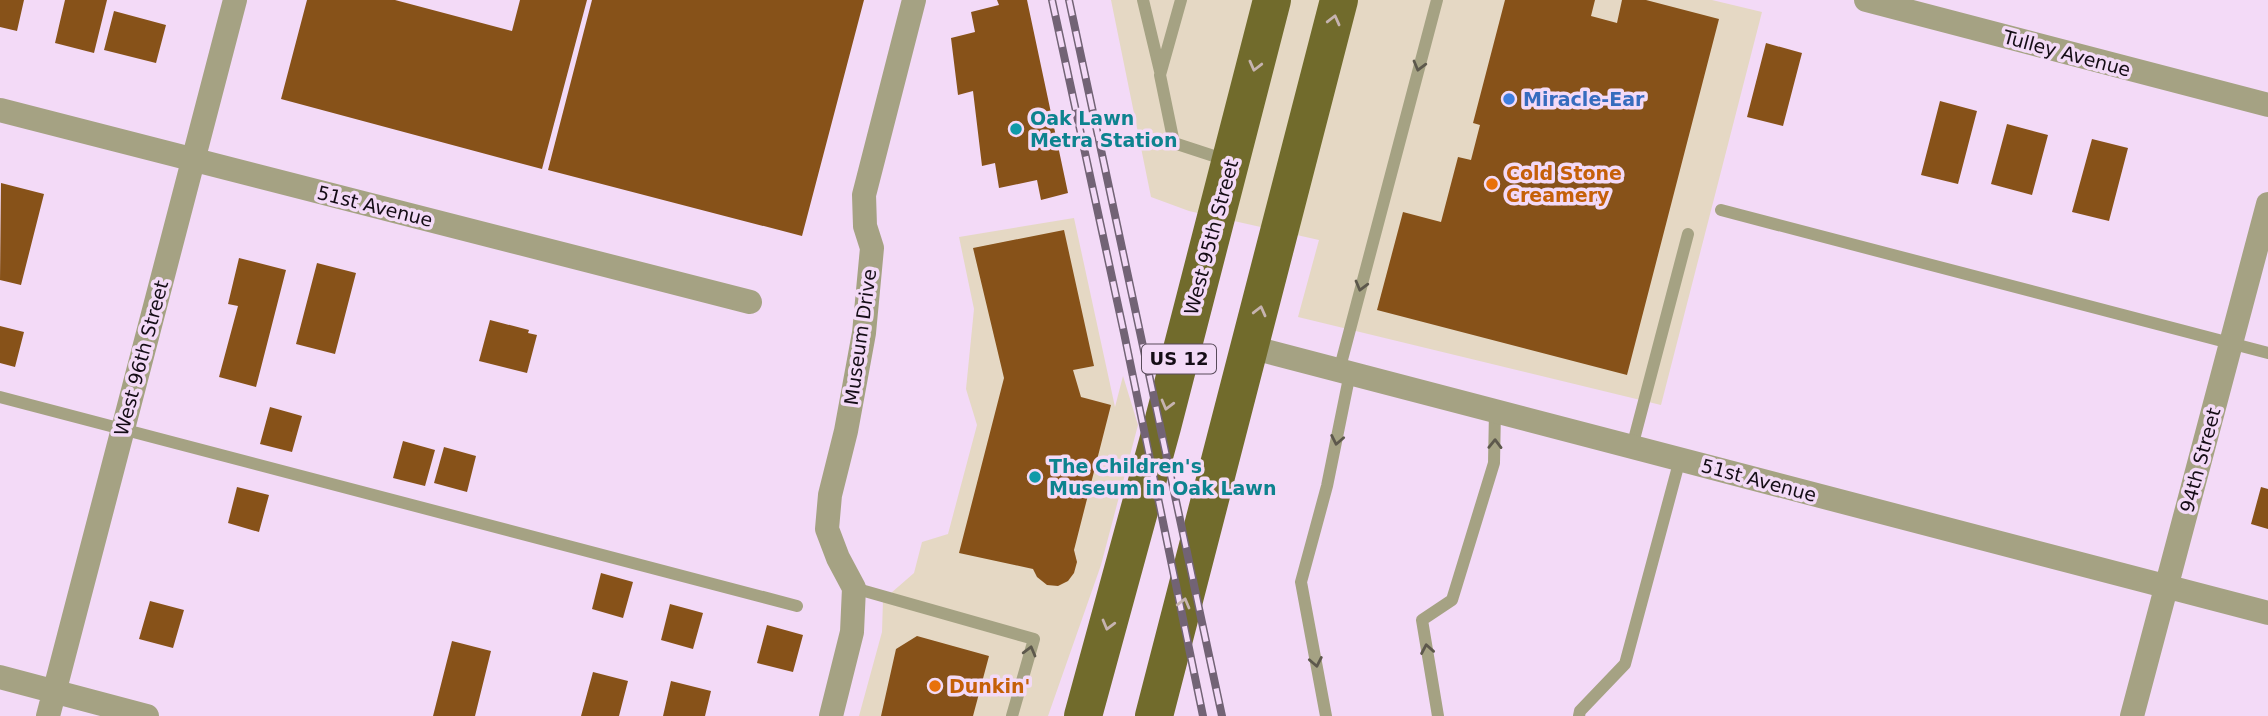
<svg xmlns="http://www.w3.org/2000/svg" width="2268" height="716" font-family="'DejaVu Sans',sans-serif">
<rect width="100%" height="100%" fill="#f3daf7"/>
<path fill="#e5d8c4" d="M1111,0H1712L1762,12L1661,405L1298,317L1319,240L1189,211L1151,197Z
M1074,218L1115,407L1123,376L1138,425L1101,565L1048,716H859L882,632L883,600L914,573L922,542L948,534L977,425L966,389L974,309L959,237Z"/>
<path fill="#875219" d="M0,0H24L17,31L0,27Z
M65,0H107L94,53L55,43Z
M307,0H395L512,31L520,0H587L542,169L281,99Z
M592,0H864L802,236L548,170Z
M997,0H1027L1068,193L1041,200L1037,180L999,188L995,163L982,166L973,91L958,95L951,38L975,32L971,12L999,5Z
M1505,0H1595L1591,16L1617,23L1622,0H1646L1719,19L1627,375L1377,310L1403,212L1441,222L1458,157L1471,160L1480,125L1473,123Z
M114,11L166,25L156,63L104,50Z
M1766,43L1802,53L1783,126L1747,117Z
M1940,101L1977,111L1958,184L1921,175Z
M2007,124L2048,135L2032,195L1991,184Z
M2092,139L2128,148L2109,221L2072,212Z
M1,183L44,194L21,285L0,280Z
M1064,230L1094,366L1073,370L1081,397L1111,405L1074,550L1077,562L1074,573L1068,581L1058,586L1047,585L1037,577L1033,569L959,553L1004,378L973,248Z
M239,258L286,270L256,387L219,377L238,306L228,304Z
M317,263L356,273L335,354L296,344Z
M490,320L529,330L528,333L537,335L527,373L479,361Z
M0,326L24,332L15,367L0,363Z
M270,407L302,416L292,452L260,444Z
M403,441L435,450L425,486L393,478Z
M444,447L476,456L467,492L434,483Z
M237,487L269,495L259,532L228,523Z
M2261,487L2268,489V529L2251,524Z
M601,573L633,582L623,618L592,609Z
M150,601L184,610L173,648L139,639Z
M670,604L703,613L693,649L661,640Z
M767,625L803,635L793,672L757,663Z
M917,636L989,656L973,716H881L896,649Z
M452,641L491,651L475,716H433Z
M593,672L628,681L619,716H581Z
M671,681L711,691L705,716H663Z"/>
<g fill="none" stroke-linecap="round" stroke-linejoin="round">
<path stroke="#a5a283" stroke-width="12" d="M1143,0L1160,71
M1181,0L1160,75L1174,143L1226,160
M1721,210L2268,353
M1339,371L1437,0
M0,397L797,606
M1632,447L1688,234
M854,588L1034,639L1012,716
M1326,716L1301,582L1327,486L1350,373
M1438,716L1422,620L1452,600L1494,463L1495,411
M1579,716L1580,711L1625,664L1680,459"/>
<path stroke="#a5a283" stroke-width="24" d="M1866,0L2268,105
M0,110L750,302
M1250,347L2268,613
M0,677L147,716
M48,716L235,0
M831,716L852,632L854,588L838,558L827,529L830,495L846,431L864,333L872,248L865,226L864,195L914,0
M2132,716L2268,204"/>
<path stroke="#716b2c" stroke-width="38" d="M1083,716L1162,427L1272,0
M1154,716L1339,0"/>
<g stroke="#726375" stroke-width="8">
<path id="rail" d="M1052,0L1124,333L1203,716
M1069,0L1222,716"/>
</g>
<use href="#rail" stroke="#f3daf7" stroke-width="5" stroke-dasharray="16" stroke-linecap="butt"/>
</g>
<defs><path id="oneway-chevron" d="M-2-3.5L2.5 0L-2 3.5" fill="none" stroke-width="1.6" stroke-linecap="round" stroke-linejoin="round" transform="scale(1.75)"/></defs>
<g stroke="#c6b3b0">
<use href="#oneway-chevron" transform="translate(1334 20) rotate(-76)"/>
<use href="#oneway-chevron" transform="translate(1255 66) rotate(104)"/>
<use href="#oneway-chevron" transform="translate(1260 311) rotate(-76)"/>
<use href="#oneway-chevron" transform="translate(1167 405) rotate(105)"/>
<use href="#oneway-chevron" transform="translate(1184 603) rotate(-75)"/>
<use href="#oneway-chevron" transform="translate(1108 625) rotate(105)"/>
</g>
<g stroke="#5d584c">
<use href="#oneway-chevron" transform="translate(1419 66) rotate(105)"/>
<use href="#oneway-chevron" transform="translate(1361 286) rotate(105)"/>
<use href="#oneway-chevron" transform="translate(1337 440) rotate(101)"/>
<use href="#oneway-chevron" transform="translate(1495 444) rotate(-89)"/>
<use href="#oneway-chevron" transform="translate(1427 649) rotate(-100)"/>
<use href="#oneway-chevron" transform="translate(1030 651) rotate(-75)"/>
<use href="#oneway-chevron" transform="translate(1316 662) rotate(79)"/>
</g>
<circle fill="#3f7fe0" stroke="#f3daf7" stroke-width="2.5" cx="1509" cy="99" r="7"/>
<g fill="#0f9aa8" stroke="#f3daf7" stroke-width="2.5">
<circle cx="1016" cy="129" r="7"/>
<circle cx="1035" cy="477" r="7"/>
</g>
<g fill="#e8710a" stroke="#f3daf7" stroke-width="2.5">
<circle cx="1492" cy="184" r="7"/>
<circle cx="935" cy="686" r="7"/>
</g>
<g text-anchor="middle" stroke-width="7" stroke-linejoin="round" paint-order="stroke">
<rect fill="#f3daf7" stroke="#584a5a" stroke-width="2" x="1142" y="344.5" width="74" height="29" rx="5"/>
<g font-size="18" font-weight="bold" fill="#150d16">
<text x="1179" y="365">US 12</text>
</g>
<g font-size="19" fill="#150d16" stroke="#f3daf7">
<text transform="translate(2067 53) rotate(15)" y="7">Tulley Avenue</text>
<text transform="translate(375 206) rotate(14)" y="7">51st Avenue</text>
<text transform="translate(1211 237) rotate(-75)" y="7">West 95th Street</text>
<text transform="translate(860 337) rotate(-82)" y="7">Museum Drive</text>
<text transform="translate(141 358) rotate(-75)" y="7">West 96th Street</text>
<text transform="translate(2200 460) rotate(-75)" y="7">94th Street</text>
<text transform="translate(1759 480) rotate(15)" y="7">51st Avenue</text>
</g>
<g font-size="19" font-weight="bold" fill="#366cbe" stroke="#f3daf7" text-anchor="start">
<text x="1523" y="106">Miracle-Ear</text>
</g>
<g font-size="19" font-weight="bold" fill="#0d838f" stroke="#f3daf7" text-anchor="start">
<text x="1030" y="125">Oak Lawn<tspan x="1030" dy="22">Metra Station</tspan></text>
<text x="1049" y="473">The Children's<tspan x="1049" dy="22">Museum in Oak Lawn</tspan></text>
</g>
<g font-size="19" font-weight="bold" fill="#c56008" stroke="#f3daf7" text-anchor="start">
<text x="1506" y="180">Cold Stone<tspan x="1506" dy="22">Creamery</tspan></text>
<text x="949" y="693">Dunkin'</text>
</g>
</g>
</svg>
